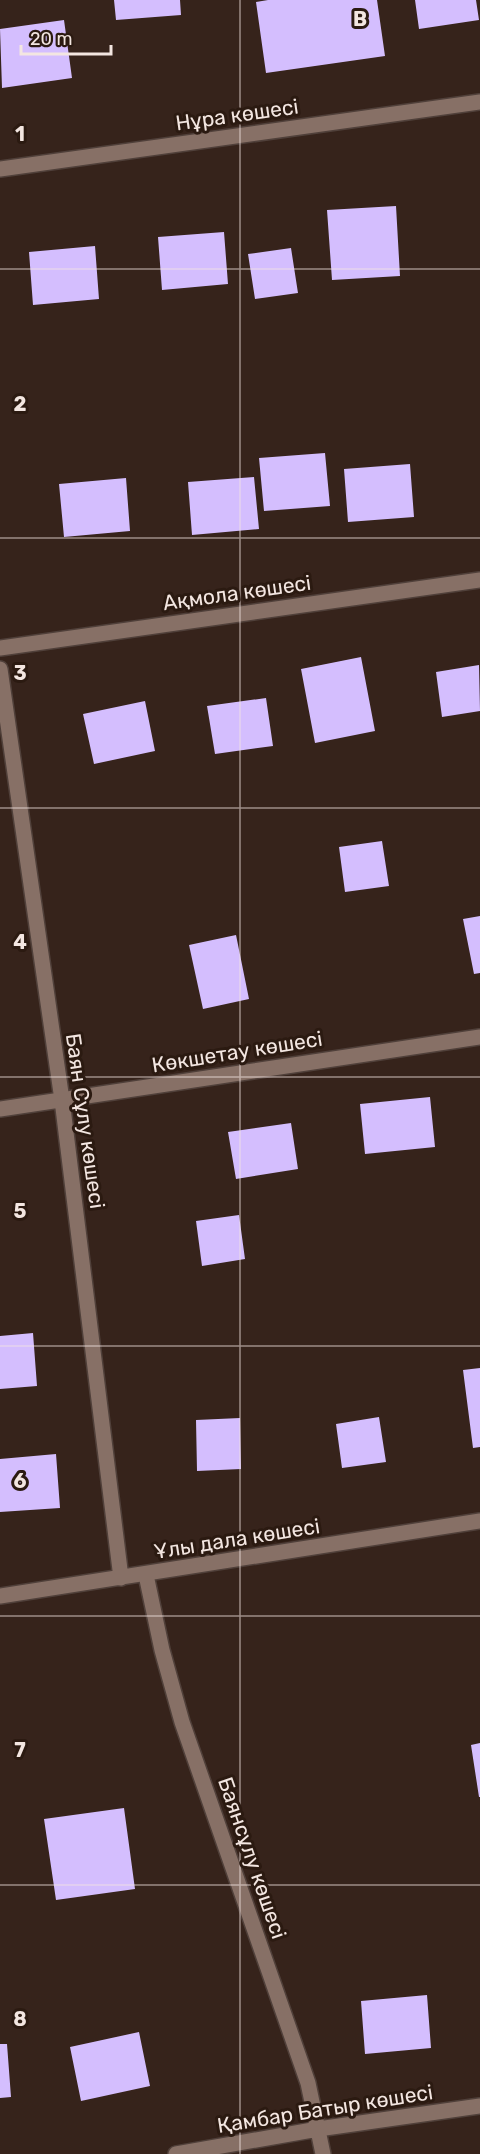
<svg xmlns="http://www.w3.org/2000/svg" width="480" height="2154" font-family="Rubik,sans-serif">
<rect width="100%" height="100%" fill="#36231b"/>
<path fill="#d4befe" d="M114,0H180L181,15L116,20Z
M268,0H377L385,56L266,73L256,2Z
M415,0H476L479,20L419,29Z
M64,20L72,78L2,88L0,29Z
M396,206L400,276L332,280L327,210Z
M224,232L228,284L162,290L158,237Z
M95,246L99,299L33,305L29,252Z
M291,248L298,293L255,299L248,254Z
M325,453L330,506L264,511L259,458Z
M410,464L414,517L348,522L344,469Z
M254,477L259,529L192,535L188,482Z
M126,478L130,531L64,537L59,484Z
M361,657L375,731L315,743L301,669Z
M479,665L480,711L442,717L436,672Z
M266,698L273,746L215,754L207,706Z
M145,701L155,751L94,764L83,714Z
M382,841L389,886L345,892L339,847Z
M480,916V973L474,974L463,919Z
M236,935L249,999L203,1009L189,945Z
M430,1097L435,1147L365,1154L360,1104Z
M291,1123L298,1169L236,1179L228,1132Z
M239,1215L245,1259L202,1266L196,1221Z
M33,1333L37,1386L0,1389V1336Z
M480,1368V1447L473,1448L463,1370Z
M379,1417L386,1462L342,1468L336,1424Z
M240,1418L241,1469L197,1471L196,1420Z
M56,1454L60,1508L0,1512V1459Z
M480,1743V1797H479L471,1745Z
M124,1808L135,1889L56,1900L44,1819Z
M427,1995L431,2048L365,2054L361,2001Z
M139,2032L150,2086L81,2101L70,2047Z
M0,2044H7L11,2097L0,2098Z"/>
<g fill="none" stroke-linecap="round" stroke-linejoin="round">
<g stroke="#50403a" stroke-width="18">
<path id="minor" d="M0,169L480,102
M0,648L480,580
M0,669L62,1100L121,1578
M0,1109L480,1037
M146,1575L162,1650L182,1722L308,2083L323,2154
M0,1596L480,1521
M176,2154L318,2129L480,2106"/>
</g>
<use href="#minor" stroke="#877066" stroke-width="15"/>
</g>
<path fill="none" stroke="#f3e6e1" stroke-width="1.5" stroke-opacity="0.55" d="M240,0V2154M0,269H480M0,538H480M0,808H480M0,1077H480M0,1346H480M0,1616H480M0,1885H480"/>
<g text-anchor="middle" stroke-width="6" stroke-linejoin="round" paint-order="stroke">
<g font-size="21" fill="#f3e6e1" stroke="#2b1a11">
<text transform="translate(237 115) rotate(-8)" y="7">Нұра көшесі</text>
<text transform="translate(237 593) rotate(-8)" y="7">Ақмола көшесі</text>
<text transform="translate(237 1052) rotate(-9)" y="7">Көкшетау көшесі</text>
<text transform="translate(85 1121) rotate(82)" y="7">Баян Сұлу көшесі</text>
<text transform="translate(237 1539) rotate(-9)" y="7">Ұлы дала көшесі</text>
<text transform="translate(252 1858) rotate(71)" y="7">Баянсұлу көшесі</text>
<text transform="translate(325 2109) rotate(-9)" y="7">Қамбар Батыр көшесі</text>
</g>
</g>
<g font-size="20" text-anchor="middle" font-weight="bold" fill="#f3e6e1" stroke="#2b1a11" stroke-width="6" stroke-linejoin="round" paint-order="stroke">
<text x="360" y="26">B</text>
<text x="20" y="141">1</text>
<text x="20" y="411">2</text>
<text x="20" y="680">3</text>
<text x="20" y="949">4</text>
<text x="20" y="1218">5</text>
<text x="20" y="1488">6</text>
<text x="20" y="1757">7</text>
<text x="20" y="2026">8</text>
</g>
<path d="M21 45v9h90v-9" fill="none" stroke="#f3e6e1" stroke-width="3"/>
<text x="30" y="45" font-size="18" fill="#f3e6e1" stroke="#2b1a11" stroke-width="4.5" paint-order="stroke">20 m</text>
</svg>
